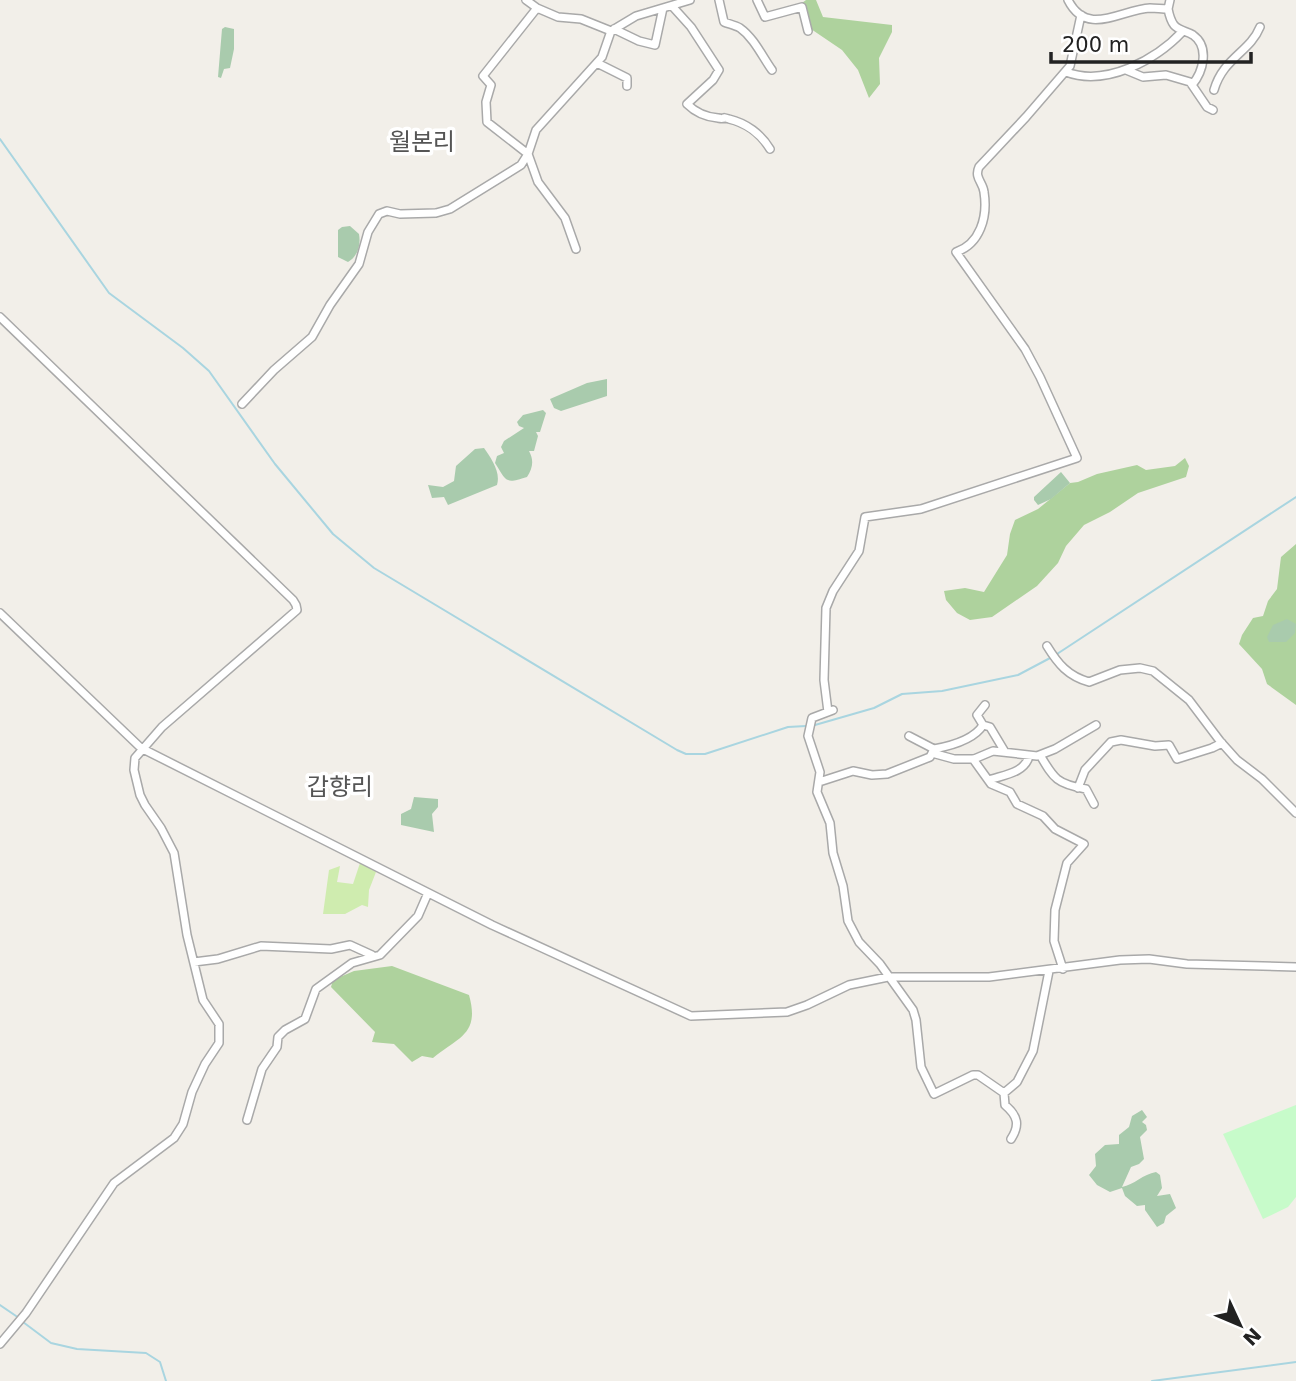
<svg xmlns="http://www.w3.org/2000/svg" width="1296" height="1381" font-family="'DejaVu Sans','Noto Sans KR',sans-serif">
<rect width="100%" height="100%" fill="#f2efe9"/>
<path fill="#cfecaf" d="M360,863L376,872L369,890L368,907L362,905L345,914H323L329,870L340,866L337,882L353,884Z"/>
<path fill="#aed29d" d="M806,0H816L823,17L892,25V32L879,58L880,84L869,98L858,70L842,50L811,29L802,3Z
M1185,458L1189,466L1186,477L1138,493L1110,512L1084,525L1066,546L1058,563L1037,586L992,617L970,620L957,613L946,600L944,591L965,588L984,592L1007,555L1010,534L1015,520L1038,509L1070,483L1078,482L1097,474L1137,465L1146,470L1175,466Z
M1296,544V705L1267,684L1262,669L1239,644L1242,635L1253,618L1263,616L1268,601L1277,589L1281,557Z
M392,966L469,995C480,1034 459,1037 433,1058L422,1056L412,1062L394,1044L372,1042L375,1032L331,987L333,980L354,971Z"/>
<path fill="#a9cbad" d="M225,27L234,29V49L230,68L224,69L221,78L218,77L222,29Z
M350,226L359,234C361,245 358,256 348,262L338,257V230L342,227Z
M607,379V396L561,411L554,408L550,399L587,383Z
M543,410L546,413L540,432H536L538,436L534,451H529C534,460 533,468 527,477C505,484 507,482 495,463L497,456L504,453L501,447L504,441L524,428L519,426L517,422L523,415Z
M484,448C491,458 501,472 497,485L448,505L444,497L432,498L428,485L443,487L454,481L456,466L475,449Z
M1061,472L1070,483L1051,499L1038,505L1034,500V497Z
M1287,619L1296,624L1295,633L1286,642H1269L1267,637L1273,625Z
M414,797L438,799V807L432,814L434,832L401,825V814L411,809Z
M1142,1110L1147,1117L1142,1122L1146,1125L1147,1130L1140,1137L1144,1159L1139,1164L1131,1167L1122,1187C1134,1185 1143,1174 1156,1172L1160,1175L1162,1188L1157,1196L1170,1194L1176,1208L1166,1216L1164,1223L1157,1227L1145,1210V1205L1137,1206L1125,1196L1122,1188L1110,1192L1097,1185L1089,1175L1096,1166L1095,1154L1105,1145L1119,1144V1135L1129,1127L1132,1116Z"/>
<path fill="#c7fbca" d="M1296,1105V1197L1288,1207L1263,1219L1223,1134Z"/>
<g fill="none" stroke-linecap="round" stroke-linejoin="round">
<path stroke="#a9d5e0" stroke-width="2" d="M0,139L109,293L183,348L209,371L275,464L333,534L374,568L677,750L686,754H705L788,727L806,726
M1057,654L1296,497
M815,725L874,708L902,694L942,691L1018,675L1052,657
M0,1305L19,1318
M23,1322L51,1343L77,1349L146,1353L160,1362L166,1381
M1152,1381L1296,1362"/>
<g stroke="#a9a9a9" stroke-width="10">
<path id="minor" d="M526,0L537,8
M719,0L724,22C729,24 735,25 740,28C754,38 762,56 772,70
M757,0L765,17L802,7L808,31
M1068,0C1087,38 1122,9 1150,8C1156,8 1162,9 1168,9L1170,0
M672,6L691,27L719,70L713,80L687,104C695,112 706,117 718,118C728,120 719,116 729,119C746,123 761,134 770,149
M1168,9C1169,14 1171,21 1174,25C1179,31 1187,31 1193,35C1210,47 1203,72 1192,85
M614,29L639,41L655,45L663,8
M597,63L627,78V86
M1126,70L1143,77L1166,75L1190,82L1207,107L1213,110
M1066,72C1106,87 1156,60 1183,31
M1214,90C1223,58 1250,52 1260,27
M576,249L565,218L538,182L528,154L536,130L602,57L611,31
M0,317L293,600L296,605L297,610L162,727L135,758L134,770L140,795L145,805L161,828L174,853L187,935L203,1000L219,1024V1043L205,1064L192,1092L183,1124L174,1138L114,1183L26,1313L0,1344
M242,404L274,370L312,337L330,305L359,264L368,232L379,214L387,211L400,214L436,213L450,209L521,165L528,154L487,122L486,102L491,85L483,76L537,8L558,17L581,19L611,31L636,16L690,0
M0,613L141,748L492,925L691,1016L787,1012L807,1005L849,985L888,977H989L1120,960L1149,959L1187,964L1296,967
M1047,646C1058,664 1068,676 1089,682L1120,670L1140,668L1153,671L1189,700L1220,741L1237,760L1262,779L1296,813
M833,710L812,718L808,736L820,772L817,792L830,823L833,853L843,886L848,921L859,942L880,964L913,1010L916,1020L921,1067L934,1094L973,1075H978L1004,1093L1005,1105C1018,1116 1020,1125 1011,1139
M828,712L824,680L826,608L833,591L859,551L865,517L921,509L1077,458L1040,377L1025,349L956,252C980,244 988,217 984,192C983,182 974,178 979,167L1026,117L1070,66L1081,15
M983,725L990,727L1005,752
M934,749C950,746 974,740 983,725L977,715L985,705
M932,753L954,759H974L993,751L1037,756L1055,749L1096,725
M1040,755C1054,779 1057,784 1086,789L1094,804
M973,759L991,784L1010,792L1017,804L1043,816L1055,829L1084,844L1067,863L1055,910L1054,941L1063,969
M989,780C1003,775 1025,773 1029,756
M819,782L853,771L872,775L887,774L930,757L934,749L909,736
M1078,788L1085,770L1111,742L1121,740L1155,746L1169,745L1177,759L1212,748L1222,743
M194,962L218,959L261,946L331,949L350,945L372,955
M1004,1093L1017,1082L1033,1051L1049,971
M247,1120L262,1069L277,1047L278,1037L285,1030L305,1019L316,989L352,963L380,955L418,916L428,893"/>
</g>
<use href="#minor" stroke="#fff" stroke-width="7"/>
</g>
<g text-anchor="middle" stroke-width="7" stroke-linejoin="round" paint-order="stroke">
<g font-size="24" fill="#555" stroke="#fff">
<text x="422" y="150">월본리</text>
<text x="340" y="795">갑향리</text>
</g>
</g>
<g transform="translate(1240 1325) rotate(134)" stroke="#ffffff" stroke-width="5" paint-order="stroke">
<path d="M0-5L12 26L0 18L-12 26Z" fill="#222222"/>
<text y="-10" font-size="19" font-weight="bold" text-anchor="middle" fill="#222222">N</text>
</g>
<path d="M1051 52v10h200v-10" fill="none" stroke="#222222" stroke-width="3.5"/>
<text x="1062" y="52" font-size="21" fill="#222222" stroke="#ffffff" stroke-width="5" paint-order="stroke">200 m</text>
</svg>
